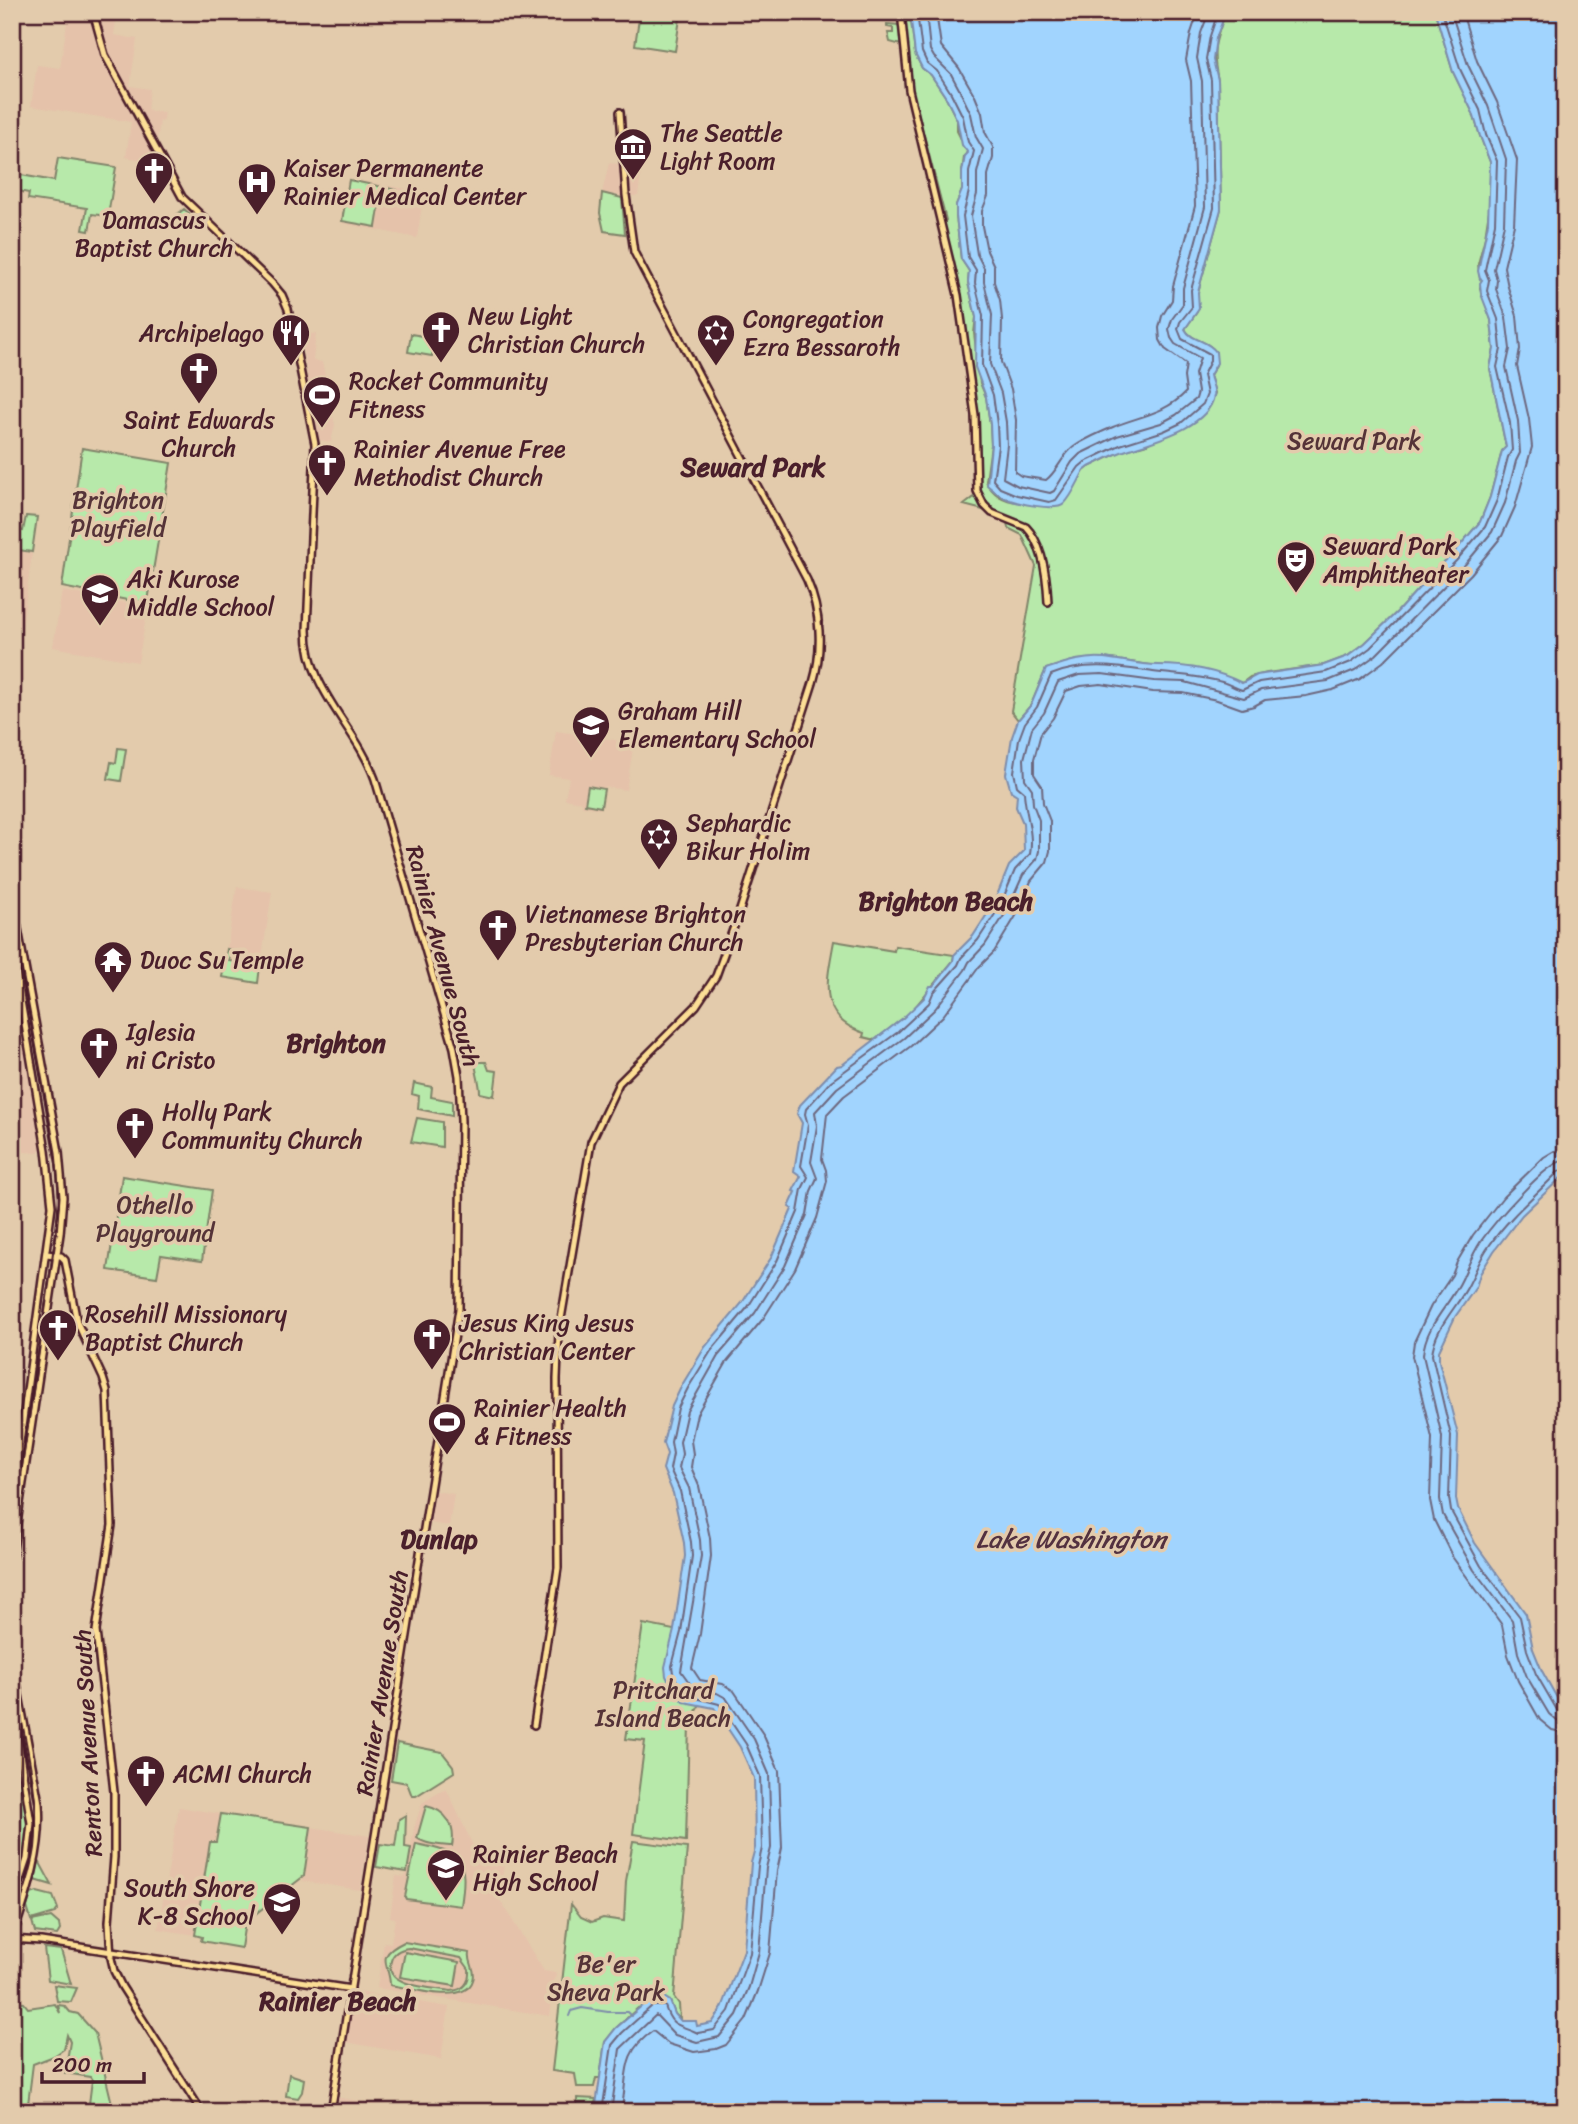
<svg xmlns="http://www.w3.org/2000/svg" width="1578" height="2124" font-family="Sriracha,sans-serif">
<rect width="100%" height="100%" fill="#e3cbac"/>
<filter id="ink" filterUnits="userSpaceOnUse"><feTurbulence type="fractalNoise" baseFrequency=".0143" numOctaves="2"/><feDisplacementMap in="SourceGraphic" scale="14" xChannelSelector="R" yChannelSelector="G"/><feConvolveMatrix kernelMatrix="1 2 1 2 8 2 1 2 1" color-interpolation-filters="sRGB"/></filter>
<g filter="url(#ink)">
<path fill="#e5c2aa" d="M53,12H117L114,35L137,39L130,86L150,89L147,110L164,113L163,121H160L154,162L126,157L131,122L31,106L37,65L60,68L67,23L52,20Z
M609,163L642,166L638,196H620L602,193Z
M348,179L424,192L417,238L342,223Z
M316,333L313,360L322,362L326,380L323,405L331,407L335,425L331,442L319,440L300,336Z
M12,549L32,553L22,628H17L14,643H12Z
M62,591L148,607L138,662L53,647Z
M556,731L634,743L626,790L605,787L601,809L582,806V802L565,799L569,778L549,775Z
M237,887L272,892L258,983L222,977Z
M12,1020L21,1022L41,1149L37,1153L12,1151Z
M435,1491L454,1494L449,1526L430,1523Z
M399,1599L407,1600L397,1664L393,1663Z
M446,1788L477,1854L505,1858L499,1899L544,1971L556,1973L550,2016L377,1988L384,1942L391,1943L395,1918L390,1917L396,1876L405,1877L407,1872L414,1828L422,1803Z
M179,1807L221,1814L216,1843L210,1842L195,1935L158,1929Z
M311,1827L369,1836L360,1890L303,1881Z
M352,1991L449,2007L441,2059L345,2042Z
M336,2097L421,2112H333Z"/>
<path fill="#b7e9aa" stroke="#80846a" stroke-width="2" fill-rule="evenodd" d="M640,12H681L675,51L635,45Z
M903,12H910L915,54L922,68L931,75L945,96L957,120V131L968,153L964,157L962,172V190L956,205V216L961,259L969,271L968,283L976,317L974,333L980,383L986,397L990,424L991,445L986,481C1002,514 1043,500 1070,494L1084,471L1089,467L1122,451L1147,444L1210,406L1215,393L1210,375L1216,365V352C1208,340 1191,341 1185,329L1197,312L1198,292L1221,209L1218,80C1211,49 1215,41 1226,12H1435L1453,72L1473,113L1480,136L1490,162V204L1485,237L1478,264L1480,279L1482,280L1480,288L1491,320L1494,349L1490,368L1506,447L1502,451L1490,497L1480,522L1451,556L1439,566L1397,612L1365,643L1348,656L1324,665L1267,673L1250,677L1242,683L1187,667L1157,666L1104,658L1076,660L1046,669L1031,705L1018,720L1011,711L1036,566L1022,535L1008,528L1006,516L964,505L973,498L978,487L974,399L943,222L946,220L912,89Z
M887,24L900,25L901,45L890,42L888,33H893V28L887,27Z
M58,158L116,167L108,216L92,214L89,231L83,230L87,208L28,199L29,193L18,191L21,175L54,181Z
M349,180L397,190V196L385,194L382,190L376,227L342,221Z
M602,193L622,198L625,234L604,231L600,213Z
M184,209L198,221L194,228L170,224L168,222Z
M411,334L435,338L432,356L408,352Z
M82,448L171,463L148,601L137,602L62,587Z
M26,516L37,517L32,552L12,549V529L23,531Z
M118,748L126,749L121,781L108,779L111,762L116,763Z
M588,786L604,789L601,807L585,804Z
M834,941L894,951L895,946L954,955L953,961L911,1012L875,1040L863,1037L864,1033C816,1017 827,980 834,941Z
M227,949L231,950L229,961L260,966L258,983L222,977Z
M475,1062H486L489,1070L497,1071L494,1096L480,1093C480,1082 476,1074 475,1062Z
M414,1083L432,1087L431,1097L452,1101V1116L418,1109L419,1096L412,1094Z
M417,1118L442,1122V1147L411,1142Z
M122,1176L212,1190L202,1261L161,1255L157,1277L108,1270Z
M643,1624L674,1630L699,1706L689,1723L686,1841L633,1834L645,1741L626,1739Z
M397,1743L442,1752L453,1766L454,1772L416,1796H412L407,1783L391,1780Z
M12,1781L19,1782C25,1804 35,1850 18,1869L12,1853Z
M426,1806C446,1810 456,1826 452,1846C440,1845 426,1845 417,1838Z
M221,1814L311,1827L304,1876L245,1922L241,1948L201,1941L202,1937L195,1935L210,1842H216Z
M406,1815L405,1847L411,1848L407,1872L376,1867L380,1844L395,1846L399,1819Z
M633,1841L687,1848L674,1997L679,2004L680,2019L675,2014L670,2001L638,2008L616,2028L605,2042L600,2078H596L594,2087H577L575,2074L552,2071L571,1904L581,1917L592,1922L603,1918L624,1921L626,1881Z
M416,1844C463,1853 468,1859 461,1906L406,1899L405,1897Z
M39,1861L52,1885L35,1880Z
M37,1892L53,1896L58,1909L55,1913L31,1920L27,1907L31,1894Z
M51,1917L59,1924L60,1930L57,1935L35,1932L32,1921Z
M404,1942L470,1953C468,1963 477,1970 473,1980C465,2006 411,1988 390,1985C390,1964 373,1957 404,1942ZM409,1948L461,1958L469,1969C470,1982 464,1990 451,1991C434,1988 383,1987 391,1961C393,1952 400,1949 409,1948Z
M44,1948L61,1950L71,1984L48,1980Z
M405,1952L459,1962L455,1986L400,1977Z
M54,1985L77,1988L71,2002L57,2001Z
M15,2002L24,2003L28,2008L55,2004L60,2013L58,2005L65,2006L70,2012L78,2014L95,2033L114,2112H88L92,2080L90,2077L65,2073L70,2042L67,2035L64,2049L54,2056L33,2064L27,2112H12V2005Z
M289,2074L304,2079L302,2092L298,2098L286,2096Z
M577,2098L596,2099L594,2108L574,2111V2106H577Z"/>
<path fill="#a1d4fe" stroke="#7e8caa" stroke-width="2" d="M910,12H1226L1216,38L1213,60L1218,80L1221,209L1198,292L1199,309L1185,329C1191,341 1208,340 1216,352L1217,363L1210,375C1211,382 1216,389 1214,396C1208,429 1149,442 1124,451C1112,455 1100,462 1089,467L1084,471C1078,481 1073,495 1064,504C1056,512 1015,503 1005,498C998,495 993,490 987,485L991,445L990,424L986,397L975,367L976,317L968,282L969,271L961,259L956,216V205L962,190V172L965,156L968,153L962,145L957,120L945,96L931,75L922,68L915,54Z
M1435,12H1566V1173L1522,1215L1494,1251L1480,1274L1476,1287L1455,1317L1439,1351V1361L1458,1435L1456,1499L1458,1509L1475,1543L1526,1614L1533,1649L1542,1671L1566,1714V2112H595L605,2042L616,2028L651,1998L664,1997L670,2001L675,2014L681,2021H696L697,2026L712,2023L722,2008L744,1950L751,1863L755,1848L754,1778L740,1747L714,1708L684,1702L672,1688L666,1676L665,1667L674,1630L685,1556L684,1543L673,1493L663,1469L667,1454L663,1443L672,1406L682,1385L705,1347L742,1303L771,1258L792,1209L789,1207L796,1192L793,1191L801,1176L794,1171L802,1123L797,1114L800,1105L837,1066L842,1065L903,1018L924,998L930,986H933L953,961L954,955L973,936L993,905L1009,866L1024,851L1023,823L1016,807L1017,795L1011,791L1006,774L1012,737L1018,720L1031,705L1046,669C1064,663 1084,656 1104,658C1122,660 1140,665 1158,665C1186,665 1217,670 1242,683L1257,675L1324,665L1348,656L1365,643L1397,612L1439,566L1451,556L1480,522L1490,497L1502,451L1506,447L1490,368L1494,349L1491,320L1481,294L1480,283L1482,280L1480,279L1478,271L1488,223L1490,162L1480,136L1473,113L1453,72Z"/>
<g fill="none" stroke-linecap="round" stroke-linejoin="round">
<path stroke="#6d677f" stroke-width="2" d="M917,12L922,52L927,63L937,71L951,93L963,117L968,142L974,151L969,172V191L963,216L968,257L976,270L975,283L983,316L982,365L993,395L997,424L998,446L993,480L1000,488L1017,495L1049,502L1056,500L1079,467L1085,462L1120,445L1164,431L1181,423L1203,404L1207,394L1203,375L1210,361V354L1182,339L1178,329L1180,322L1192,307L1191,290L1214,208L1211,80L1206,59L1210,36L1218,12
M926,12L930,50L934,57L951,74L959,89L971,114L976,137L983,149L977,173V194L971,216L977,254L984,268V282L992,315L990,364L1001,393L1006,422L1007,445L1003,478L1018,486L1050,493L1054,491L1072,462L1080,454L1117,436L1161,423L1176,415L1196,399L1198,392L1195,374L1200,358L1175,344L1171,338L1169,329L1172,319L1183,304V288L1205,207L1202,81L1197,58L1201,33L1209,12
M936,12L941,46L959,68L975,96L982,113L985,132L993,147V158L988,175V196L982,211V226L987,251L994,266V282L1000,300L1002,319L1001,362L1011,389L1016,420L1015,472L1021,476L1046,480C1059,470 1062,453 1078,444C1088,438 1101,432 1113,427C1139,416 1165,414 1186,392L1184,377L1186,364L1165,349L1160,340L1159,328L1162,316L1172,300L1173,286L1195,206L1191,81L1186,60L1191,33L1198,12
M1566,1150L1554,1151L1544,1157L1503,1197L1473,1235L1457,1262L1452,1275L1431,1306L1414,1342L1412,1356L1432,1438L1430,1500L1434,1520L1453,1558L1502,1625L1508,1655L1518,1681L1540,1720L1552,1730L1566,1733
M1566,1160C1546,1161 1494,1223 1481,1241C1473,1253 1468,1266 1462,1279C1450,1305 1425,1325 1423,1355L1442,1437L1440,1499L1443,1515L1474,1570L1512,1620L1518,1653L1527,1677L1549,1714L1557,1721L1566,1722
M1566,1169L1559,1171C1535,1196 1509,1217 1489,1246C1480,1258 1476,1271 1469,1284C1458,1307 1434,1327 1432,1355L1451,1436L1449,1498L1451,1511L1481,1566L1520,1617L1527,1650L1536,1674L1557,1710L1566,1714
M602,2112L612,2045L622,2033L652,2006H665C672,2029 680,2024 698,2033L714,2030L729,2011L750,1953L758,1866L762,1848L760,1776L746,1744L719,1704L688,1696L678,1684L673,1673L672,1666L681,1632L692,1556L691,1542L680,1491L670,1469L673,1454L671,1442L678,1408L688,1388L711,1351L748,1307L777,1261L798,1212L802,1189L808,1177L801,1166L808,1125L805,1114L806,1109L831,1081L898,1032L929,1003L933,993L958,965L961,958L978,940L999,908L1015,870L1030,854C1034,833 1025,813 1024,792L1017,786L1014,772L1019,739L1025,723L1037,707L1051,675C1085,661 1118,667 1153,672C1176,675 1198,675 1222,682C1229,684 1235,688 1242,690L1259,682L1326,672L1351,662L1370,648L1456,561L1485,527L1497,500L1508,457L1512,450L1510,423L1497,367L1501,349L1498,319L1487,291L1489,280L1485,270L1495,223L1497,161L1486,135L1480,110L1460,69L1442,12
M611,2112L620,2049L656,2015L675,2035L697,2042L719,2037L737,2015L749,1987L759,1952L766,1868L771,1848L769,1774L754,1739L726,1698L717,1693L694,1689L681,1671L701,1556L700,1540L689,1488L679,1468L682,1454L680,1442L687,1411L718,1356L755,1313L785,1266L807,1215L811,1191L817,1178L811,1162L817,1126L815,1112L837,1088L904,1038L935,1009L965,970L969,962L985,945L1007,911L1023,875L1037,859L1039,851V820L1033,804L1032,789L1025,779L1024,759L1032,728L1044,713L1058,682L1079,675L1102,674L1154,681L1185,682L1244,698L1261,690L1328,681L1355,670L1376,655L1463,567L1492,532L1505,503L1516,461L1520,453L1518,421L1506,367L1510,349L1506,317L1496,289L1497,280L1494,269L1504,224L1506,159L1488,106L1468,65L1451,12
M621,2112C629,2076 619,2054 653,2031L669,2044L694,2052L716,2049L726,2045L746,2020L758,1991L770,1953L777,1871L782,1848L779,1771L763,1734L734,1691L723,1684L700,1680L692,1668L700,1634L711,1556L710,1538L699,1486L691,1467L693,1454L691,1441L697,1414L727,1362L763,1319L795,1269L817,1218L827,1181L826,1170L822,1159L827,1114L844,1096L911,1046L943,1016L979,967L994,952L1016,916L1031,881L1047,862L1050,851V821L1043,803L1042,786L1034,774V759L1041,733L1053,718L1066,691L1081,686L1101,684L1153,692L1183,693L1217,700L1242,709L1254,706L1265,700L1306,696L1333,690L1360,679L1383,662L1471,574L1502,536L1515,507L1532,447L1529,419L1517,366L1520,349L1517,316L1508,287L1504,267L1514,225L1517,160L1497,102L1477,61L1462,12"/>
<path stroke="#7e8caa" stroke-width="2" d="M569,2016L571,2011L582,2008L608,2012H627L631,2016"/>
<g stroke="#4a1f2b" stroke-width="10">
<path id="major" d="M93,12L105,55L182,197L272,283L282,295L288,309L315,444L307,630C307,690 356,726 375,779L454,1048L459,1076L461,1121L459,1309L331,2112
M901,12L909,90L958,295L975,415L977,491L984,505L992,513L1026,527C1043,544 1047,579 1048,602
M12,896L59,1152L63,1197L60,1234L12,1557
M12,947L46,1150L52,1206L12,1501
M47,1254L61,1256L65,1260L77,1322L103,1378L107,1391L112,1525L96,1631L114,1792V1857L109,1922L111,1958L114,1971L122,1987L202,2112
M12,1657L39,1803C43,1850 27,1895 12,1939
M12,1705L31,1823L27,1859L12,1904
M534,1725L558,1568L557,1379L559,1331L591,1142L619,1083L696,1006L716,976L740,910L813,683C823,649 821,612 807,580L634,252L626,195L620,112
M12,1939L41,1941L351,1989"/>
</g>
<use href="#major" stroke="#fcde96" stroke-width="5"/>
<path stroke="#4a1f2b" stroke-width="2" d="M12,919L57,1169L59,1202L56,1232L12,1536
M12,1673C22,1727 41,1795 35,1848C31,1875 21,1900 12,1925"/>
</g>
</g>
<defs>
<g id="museum-pin" transform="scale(2.0125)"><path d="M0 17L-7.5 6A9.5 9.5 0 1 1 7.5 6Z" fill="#4a1f2b" stroke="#e3cbac"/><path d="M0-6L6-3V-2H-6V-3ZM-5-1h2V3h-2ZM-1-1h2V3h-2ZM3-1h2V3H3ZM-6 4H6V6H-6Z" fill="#fff"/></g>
<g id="church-pin" transform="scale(2.0125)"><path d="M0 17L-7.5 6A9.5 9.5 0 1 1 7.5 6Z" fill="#4a1f2b" stroke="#e3cbac"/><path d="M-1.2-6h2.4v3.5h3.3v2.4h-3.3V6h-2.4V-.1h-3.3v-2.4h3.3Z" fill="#fff"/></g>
<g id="hospital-pin" transform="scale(2.0125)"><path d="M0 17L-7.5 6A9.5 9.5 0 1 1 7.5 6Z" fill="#4a1f2b" stroke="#e3cbac"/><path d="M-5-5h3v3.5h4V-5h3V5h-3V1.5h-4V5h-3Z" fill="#fff"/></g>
<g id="restaurant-pin" transform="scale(2.0125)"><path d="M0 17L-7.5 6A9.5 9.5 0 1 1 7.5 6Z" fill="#4a1f2b" stroke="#e3cbac"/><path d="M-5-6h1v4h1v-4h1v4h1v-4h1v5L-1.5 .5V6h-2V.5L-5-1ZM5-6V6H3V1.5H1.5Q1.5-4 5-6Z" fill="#fff"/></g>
<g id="synagogue-pin" transform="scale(2.0125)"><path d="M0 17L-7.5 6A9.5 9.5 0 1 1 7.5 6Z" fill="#4a1f2b" stroke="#e3cbac"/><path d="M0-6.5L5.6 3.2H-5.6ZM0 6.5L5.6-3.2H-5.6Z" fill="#fff"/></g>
<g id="stadium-pin" transform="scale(2.0125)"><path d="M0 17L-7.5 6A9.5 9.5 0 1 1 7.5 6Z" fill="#4a1f2b" stroke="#e3cbac"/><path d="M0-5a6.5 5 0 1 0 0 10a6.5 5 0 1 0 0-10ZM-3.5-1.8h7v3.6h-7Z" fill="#fff"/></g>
<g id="theatre-pin" transform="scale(2.0125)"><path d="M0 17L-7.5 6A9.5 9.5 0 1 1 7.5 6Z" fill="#4a1f2b" stroke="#e3cbac"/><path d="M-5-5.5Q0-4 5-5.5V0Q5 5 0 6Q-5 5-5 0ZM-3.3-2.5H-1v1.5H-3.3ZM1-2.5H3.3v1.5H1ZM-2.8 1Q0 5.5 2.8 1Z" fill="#fff"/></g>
<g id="school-pin" transform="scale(2.0125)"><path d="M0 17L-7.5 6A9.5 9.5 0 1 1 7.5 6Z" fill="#4a1f2b" stroke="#e3cbac"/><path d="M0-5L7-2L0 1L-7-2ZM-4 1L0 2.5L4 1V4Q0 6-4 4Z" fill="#fff"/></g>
<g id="temple-pin" transform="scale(2.0125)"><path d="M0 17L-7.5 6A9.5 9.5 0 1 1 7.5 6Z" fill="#4a1f2b" stroke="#e3cbac"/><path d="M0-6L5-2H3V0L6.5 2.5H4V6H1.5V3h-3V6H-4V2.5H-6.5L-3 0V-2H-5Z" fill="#fff"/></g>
</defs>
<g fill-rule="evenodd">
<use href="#museum-pin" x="633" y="147"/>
<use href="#church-pin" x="154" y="171"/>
<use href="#hospital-pin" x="257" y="182"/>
<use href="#church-pin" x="441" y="330"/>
<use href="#restaurant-pin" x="291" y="333"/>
<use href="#synagogue-pin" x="716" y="333"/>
<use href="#church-pin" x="199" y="371"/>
<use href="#stadium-pin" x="322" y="395"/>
<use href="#church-pin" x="327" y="463"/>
<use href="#theatre-pin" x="1296" y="560"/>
<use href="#school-pin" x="100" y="593"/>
<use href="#school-pin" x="591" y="725"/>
<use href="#synagogue-pin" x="659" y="837"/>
<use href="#church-pin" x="498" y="928"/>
<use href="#temple-pin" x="113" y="960"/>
<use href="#church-pin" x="99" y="1046"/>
<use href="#church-pin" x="135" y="1126"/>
<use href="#church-pin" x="58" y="1328"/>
<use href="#church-pin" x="432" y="1337"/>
<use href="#stadium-pin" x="447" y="1422"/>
<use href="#church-pin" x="146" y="1774"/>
<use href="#school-pin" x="446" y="1868"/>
<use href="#school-pin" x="282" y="1902"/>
</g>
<g text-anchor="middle" stroke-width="7" stroke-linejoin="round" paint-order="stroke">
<g font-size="24" fill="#4a1f2b" stroke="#e3cbac" text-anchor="start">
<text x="660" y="141">The Seattle<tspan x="660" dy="28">Light Room</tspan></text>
<text x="284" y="176">Kaiser Permanente<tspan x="284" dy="28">Rainier Medical Center</tspan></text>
<text x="154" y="228" text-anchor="middle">Damascus<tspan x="154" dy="28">Baptist Church</tspan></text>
<text x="468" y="324">New Light<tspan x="468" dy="28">Christian Church</tspan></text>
<text x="743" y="327">Congregation<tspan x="743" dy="28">Ezra Bessaroth</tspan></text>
<text x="264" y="341" text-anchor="end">Archipelago</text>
<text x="349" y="389">Rocket Community<tspan x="349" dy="28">Fitness</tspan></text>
<text x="199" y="428" text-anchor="middle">Saint Edwards<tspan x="199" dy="28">Church</tspan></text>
<text x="354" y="457">Rainier Avenue Free<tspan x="354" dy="28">Methodist Church</tspan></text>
<text x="1323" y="554">Seward Park<tspan x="1323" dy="28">Amphitheater</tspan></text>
<text x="127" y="587">Aki Kurose<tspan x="127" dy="28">Middle School</tspan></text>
<text x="618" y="719">Graham Hill<tspan x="618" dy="28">Elementary School</tspan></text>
<text x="686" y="831">Sephardic<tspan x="686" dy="28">Bikur Holim</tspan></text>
<text x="525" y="922">Vietnamese Brighton<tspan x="525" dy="28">Presbyterian Church</tspan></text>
<text x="140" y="968">Duoc Su Temple</text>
<text x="126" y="1040">Iglesia<tspan x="126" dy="28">ni Cristo</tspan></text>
<text x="162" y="1120">Holly Park<tspan x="162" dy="28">Community Church</tspan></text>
<text x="85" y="1322">Rosehill Missionary<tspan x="85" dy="28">Baptist Church</tspan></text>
<text x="459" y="1331">Jesus King Jesus<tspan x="459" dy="28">Christian Center</tspan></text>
<text x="474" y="1416">Rainier Health<tspan x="474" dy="28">&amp; Fitness</tspan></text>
<text x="173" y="1782">ACMI Church</text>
<text x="473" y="1862">Rainier Beach<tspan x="473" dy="28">High School</tspan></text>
<text x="255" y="1896" text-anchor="end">South Shore<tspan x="255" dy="28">K-8 School</tspan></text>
</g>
<g font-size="24" fill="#553338" stroke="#e3cbac">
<text x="1354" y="449">Seward Park</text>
<text x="118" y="508">Brighton<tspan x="118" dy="28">Playfield</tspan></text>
<text x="155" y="1213">Othello<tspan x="155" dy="28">Playground</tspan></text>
<text x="663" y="1698">Pritchard<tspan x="663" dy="28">Island Beach</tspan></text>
<text x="606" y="1972">Be'er<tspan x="606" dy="28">Sheva Park</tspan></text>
</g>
<g font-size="24" fill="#4a1f2b" stroke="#e3cbac">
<text transform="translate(443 956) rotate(75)" y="8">Rainier Avenue South</text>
<text transform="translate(382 1683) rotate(-81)" y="8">Rainier Avenue South</text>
<text transform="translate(88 1743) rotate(-93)" y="8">Renton Avenue South</text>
</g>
<g font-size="26" font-weight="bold" fill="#4a1f2b" stroke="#e3cbac">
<text x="753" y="476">Seward Park</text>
<text x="946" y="910">Brighton Beach</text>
<text x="336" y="1052">Brighton</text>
<text x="439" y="1548">Dunlap</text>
<text x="338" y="2010">Rainier Beach</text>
</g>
<g font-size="26" font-style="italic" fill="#533140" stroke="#e3cbac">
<text x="1071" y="1548">Lake Washington</text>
</g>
</g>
<rect width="1578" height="2124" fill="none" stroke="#e3cbac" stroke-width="42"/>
<rect x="21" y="21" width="1536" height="2082" fill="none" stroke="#4a1f2b" stroke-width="2.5" filter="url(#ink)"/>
<path d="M42 2072v10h102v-10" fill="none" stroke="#4a1f2b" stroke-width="3.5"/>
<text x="52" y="2072" font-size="21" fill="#4a1f2b" stroke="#e3cbac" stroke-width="5" paint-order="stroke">200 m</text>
</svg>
